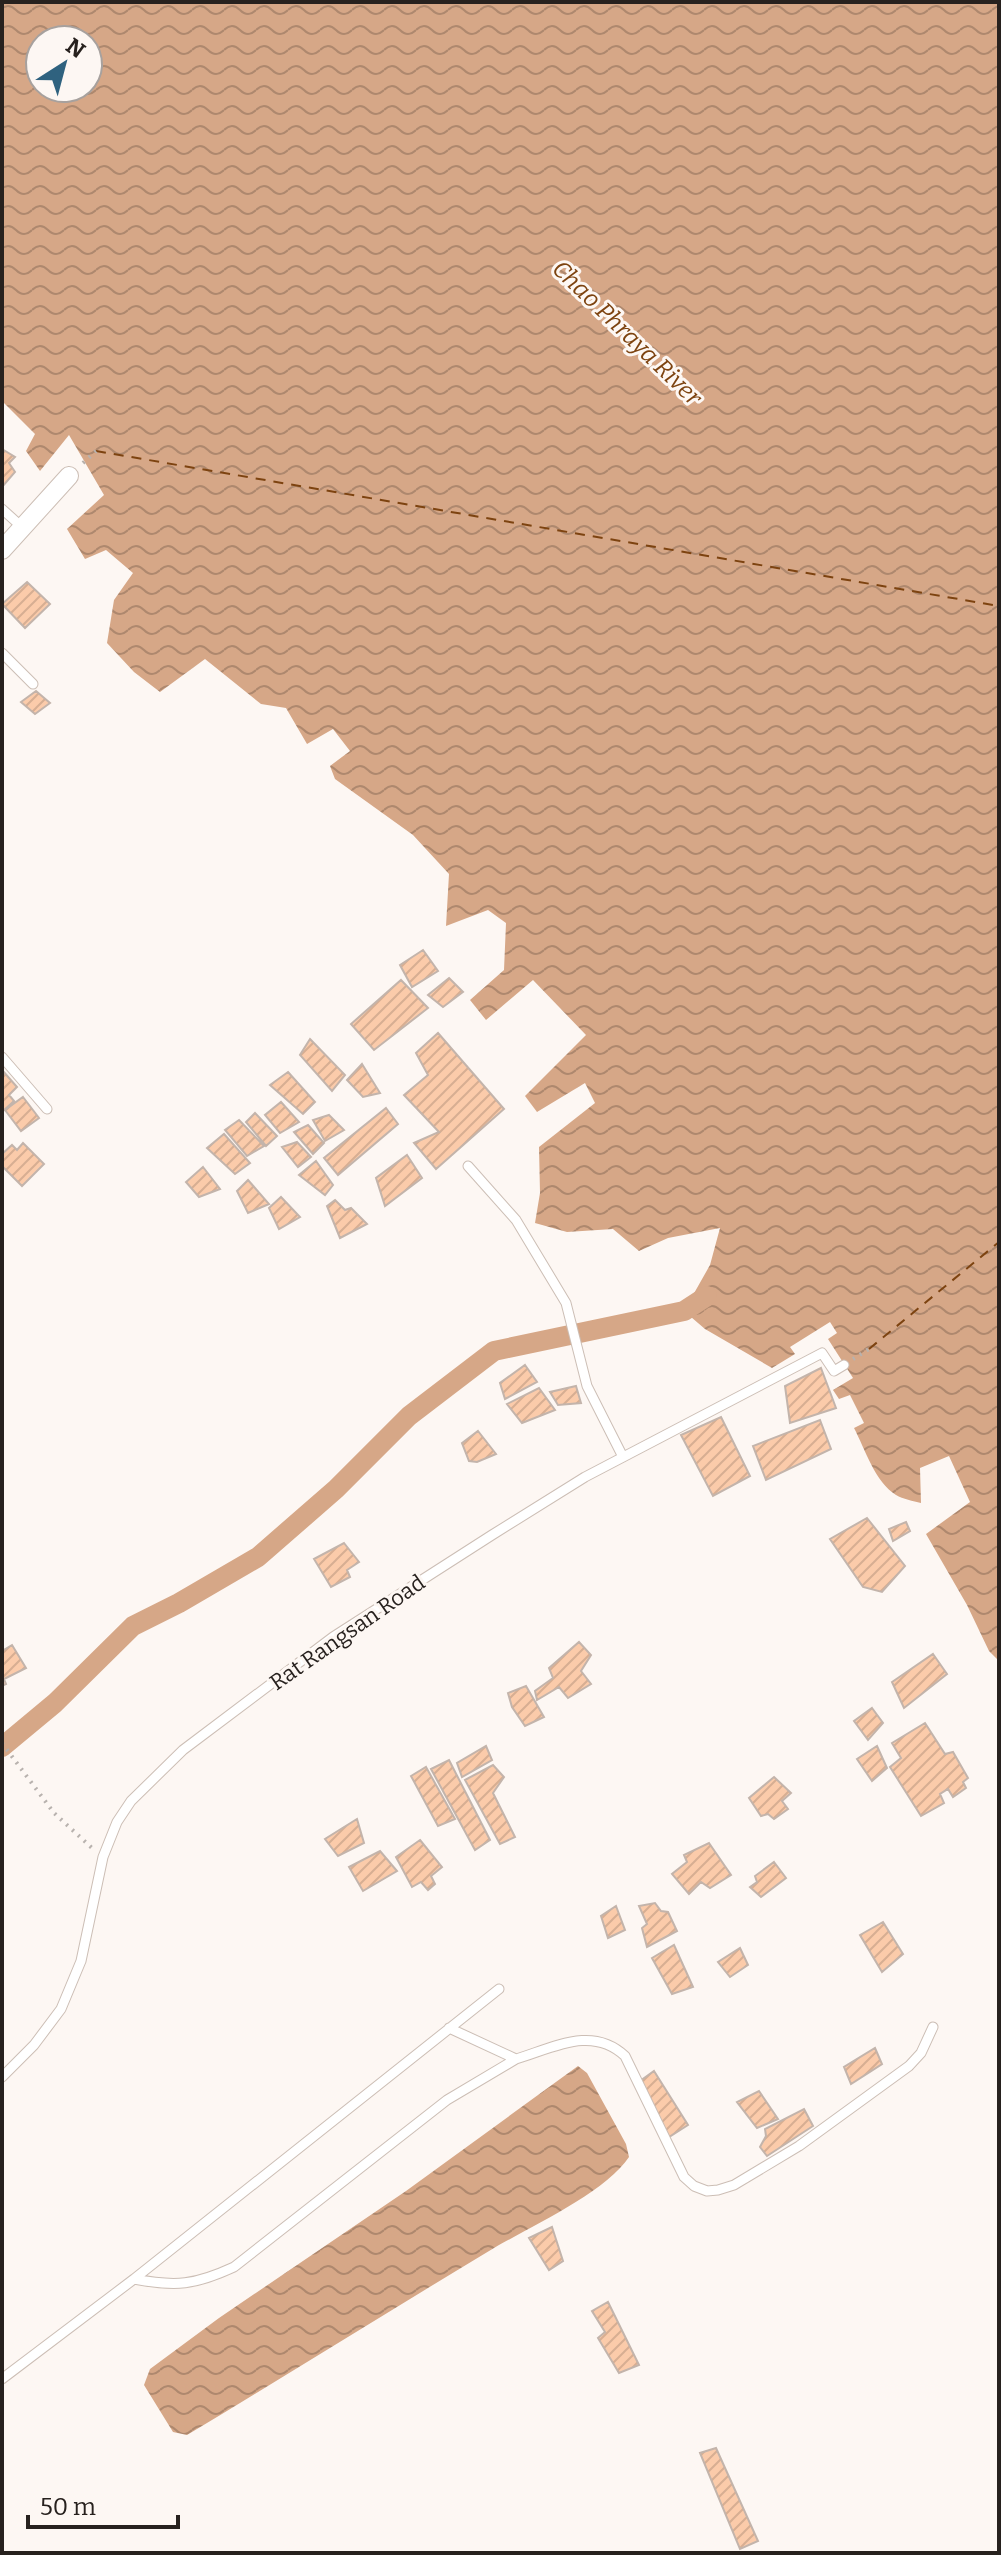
<svg xmlns="http://www.w3.org/2000/svg" width="1001" height="2555" font-family="Bitter,serif">
<defs>
<pattern id="water-waves" width="16" height="10" patternUnits="userSpaceOnUse" patternTransform="scale(2)"><rect width="16" height="10" fill="#d6a787"/><path d="M0 5q4-4 8 0t8 0" fill="none" stroke="#ae886e"/></pattern>
<pattern id="building-hatch" width="6" height="6" patternUnits="userSpaceOnUse" patternTransform="scale(2)"><rect width="6" height="6" fill="#fbcbaa"/><path d="M-1 1l2-2M0 6l6-6M5 7l2-2" fill="none" stroke="#d7ae92"/></pattern>
</defs>
<rect width="100%" height="100%" fill="#fdf7f3"/>
<path fill="url(#water-waves)" fill-rule="evenodd" d="M2,2H999V1661L989,1651L967,1605L926,1534L970,1502L949,1456L920,1468L921,1503C913,1501 903,1499 896,1495C875,1482 865,1449 854,1428L864,1423L850,1395L839,1399L833,1390L853,1378L828,1339L837,1333L830,1322L790,1347L795,1354L772,1368L705,1329L684,1311L710,1265L720,1228L668,1238L639,1251L613,1229L567,1232L535,1223L540,1193L539,1147L595,1103L585,1083L537,1112L525,1096L586,1035L533,980L486,1020L470,1000L504,970L506,923L488,910L446,926L449,874L413,835L335,779L330,766L350,751L333,729L307,744L286,708L261,704L205,659L160,692L134,672L107,643L114,600L133,573L106,550L85,559L67,529L104,495L69,435L40,471L26,451L35,434L2,401ZM40,40H88V88H40Z
M578,2066L587,2073L626,2144L629,2157C606,2192 532,2226 494,2248C391,2310 290,2373 187,2435L173,2432L144,2385L150,2369L219,2318L406,2191Z"/>
<g fill="none" stroke-linecap="round" stroke-linejoin="round">
<path stroke="#d6a787" stroke-width="20" d="M2,1747L55,1703L133,1626L179,1603L258,1557L336,1489L409,1416L494,1351L684,1311L707,1296"/>
<path stroke="#7d4310" stroke-width="2" stroke-dasharray="10 8" stroke-linecap="butt" d="M96,451L999,606
M869,1349L999,1242"/>
</g>
<path fill="url(#building-hatch)" stroke="#c3b4ab" stroke-width="2" d="M2,449L15,457L9,463L15,472L2,487Z
M27,582L50,604L25,628L2,604Z
M36,691L50,703L35,714L21,702Z
M423,950L438,971L412,987L400,965Z
M449,978L463,992L443,1007L428,995Z
M401,980L428,1008L374,1050L351,1024Z
M438,1033L504,1109L436,1169L414,1143L439,1132L404,1095L428,1075L416,1053Z
M310,1039L345,1075L332,1091L300,1055Z
M362,1064L380,1093L363,1097L347,1080Z
M2,1070L17,1087L9,1095L14,1101L2,1112Z
M288,1072L315,1102L303,1114L270,1085Z
M23,1097L39,1118L21,1131L5,1110Z
M281,1102L299,1122L280,1133L265,1115Z
M386,1108L398,1124L338,1175L324,1158Z
M255,1113L277,1136L266,1146L246,1122Z
M329,1115L344,1130L325,1141L313,1120Z
M239,1120L264,1146L247,1156L225,1130Z
M308,1125L324,1143L313,1154L294,1132Z
M224,1134L250,1163L235,1174L207,1148Z
M297,1142L311,1157L298,1167L282,1147Z
M23,1143L44,1164L22,1186L2,1166V1154L12,1145L17,1150Z
M407,1155L422,1178L385,1206L376,1178Z
M316,1161L333,1185L325,1195L299,1175Z
M203,1167L220,1189L199,1197L186,1182Z
M248,1180L269,1204L248,1213L237,1191Z
M281,1197L300,1217L279,1229L269,1208Z
M335,1200L345,1210L351,1208L367,1224L340,1238L327,1206Z
M525,1365L537,1382L505,1399L500,1383Z
M821,1368L836,1408L790,1423L785,1386Z
M576,1386L581,1403L558,1405L550,1392Z
M539,1388L555,1410L522,1423L507,1404Z
M721,1417L750,1476L713,1496L681,1435Z
M820,1420L831,1449L766,1480L753,1446Z
M478,1431L496,1454L477,1462L469,1461L462,1443Z
M867,1518L905,1566L882,1592L863,1587L830,1539Z
M906,1522L910,1531L893,1541L889,1529Z
M344,1543L359,1562L347,1570L350,1577L331,1587L314,1559Z
M579,1642L591,1655L581,1671L591,1684L568,1698L559,1687L537,1700L535,1691L553,1678L549,1668Z
M12,1645L26,1668L4,1679L6,1684L2,1686V1651Z
M933,1654L947,1674L904,1708L892,1682Z
M526,1686L544,1717L525,1726L512,1707L508,1693Z
M872,1708L883,1723L868,1740L854,1721Z
M925,1723L945,1754L953,1752L968,1778L963,1782L966,1788L953,1797L948,1789L940,1794L944,1803L921,1816L890,1767L901,1758L892,1743Z
M486,1746L492,1760L462,1777L457,1763Z
M877,1746L887,1768L872,1781L857,1759Z
M449,1760L490,1840L475,1850L431,1769Z
M493,1765L504,1777L493,1793L515,1837L500,1844L465,1780Z
M426,1767L455,1819L438,1826L411,1776Z
M774,1777L791,1793L782,1801L788,1809L774,1819L768,1814L761,1816L749,1798Z
M357,1819L364,1843L338,1856L325,1839Z
M420,1840L442,1867L431,1876L435,1884L428,1890L421,1882L412,1887L396,1857Z
M709,1843L731,1875L710,1888L701,1882L689,1894L672,1874L687,1862L684,1855Z
M380,1851L397,1871L363,1891L349,1867Z
M774,1862L786,1878L761,1897L750,1887L757,1882L755,1876Z
M655,1903L661,1911L668,1912L677,1931L647,1947L642,1928L647,1924L639,1906Z
M616,1906L625,1930L608,1938L601,1916Z
M883,1922L903,1954L882,1972L860,1935Z
M674,1945L693,1987L672,1994L652,1958Z
M740,1948L748,1965L730,1977L718,1962Z
M875,2048L882,2064L851,2084L844,2067Z
M654,2071L688,2125L669,2137L640,2081Z
M759,2091L778,2119L757,2128L737,2102Z
M804,2109L813,2126L767,2156L760,2147L766,2136L765,2129Z
M552,2227L563,2261L549,2270L529,2238Z
M608,2302L639,2365L619,2373L598,2338L605,2332L592,2311Z
M716,2448L758,2541L740,2549L700,2453Z"/>
<g fill="none" stroke-linecap="round" stroke-linejoin="round">
<g stroke="#ccbeb5" stroke-width="11">
<path id="service" d="M2,509L23,528
M2,653L33,684
M2,1057L47,1109
M468,1166L516,1220L566,1303L587,1386L623,1457
M449,2028L516,2059C553,2048 592,2025 625,2056L684,2177L694,2186L707,2191L718,2190L734,2185L799,2146L909,2066L921,2053L933,2027
M2,2077L34,2045L61,2009L81,1961L103,1857L117,1822L131,1801L183,1750L333,1637L492,1535L585,1477L822,1353L834,1371L844,1365
M134,2279C176,2287 195,2285 234,2267L447,2100L516,2059
M2,2379L134,2279L499,1989"/>
</g>
<g stroke="#ccbeb5" stroke-width="20">
<path id="minor" d="M2,550L69,476"/>
</g>
<path stroke="#b8b2ae" stroke-width="4" stroke-dasharray="2 6" stroke-linecap="butt" d="M83,463L96,451
M853,1359L869,1349
M2,1743L54,1813L92,1848"/>
<use href="#service" stroke="#fff" stroke-width="9"/>
<use href="#minor" stroke="#fff" stroke-width="18"/>
</g>
<g text-anchor="middle" stroke-width="6" stroke-linejoin="round" paint-order="stroke">
<g font-size="22" fill="#27211e" stroke="#fdf7f3">
<text transform="translate(347 1632) rotate(-35)" y="8">Rat Rangsan Road</text>
</g>
<g font-size="24" font-style="italic" fill="#7d4310" stroke="#fdf7f3">
<text transform="translate(627 333) rotate(44)" y="8">Chao Phraya River</text>
</g>
</g>
<rect width="1001" height="2555" fill="none" stroke="#27211e" stroke-width="8"/>
<g transform="translate(64 64) rotate(36)"><circle r="38" fill="#fdf7f3" stroke="#a7a19e" stroke-width="2"/>
<path d="M0-6L14 30L0 20L-14 30Z" fill="#2f627f"/>
<text y="-12" font-size="22" font-weight="bold" text-anchor="middle" fill="#27211e">N</text>
</g>
<path d="M28 2515v12h150v-12" fill="none" stroke="#27211e" stroke-width="4"/>
<text x="40" y="2515" font-size="24" fill="#27211e" stroke="#fdf7f3" stroke-width="6" paint-order="stroke">50 m</text>
</svg>
